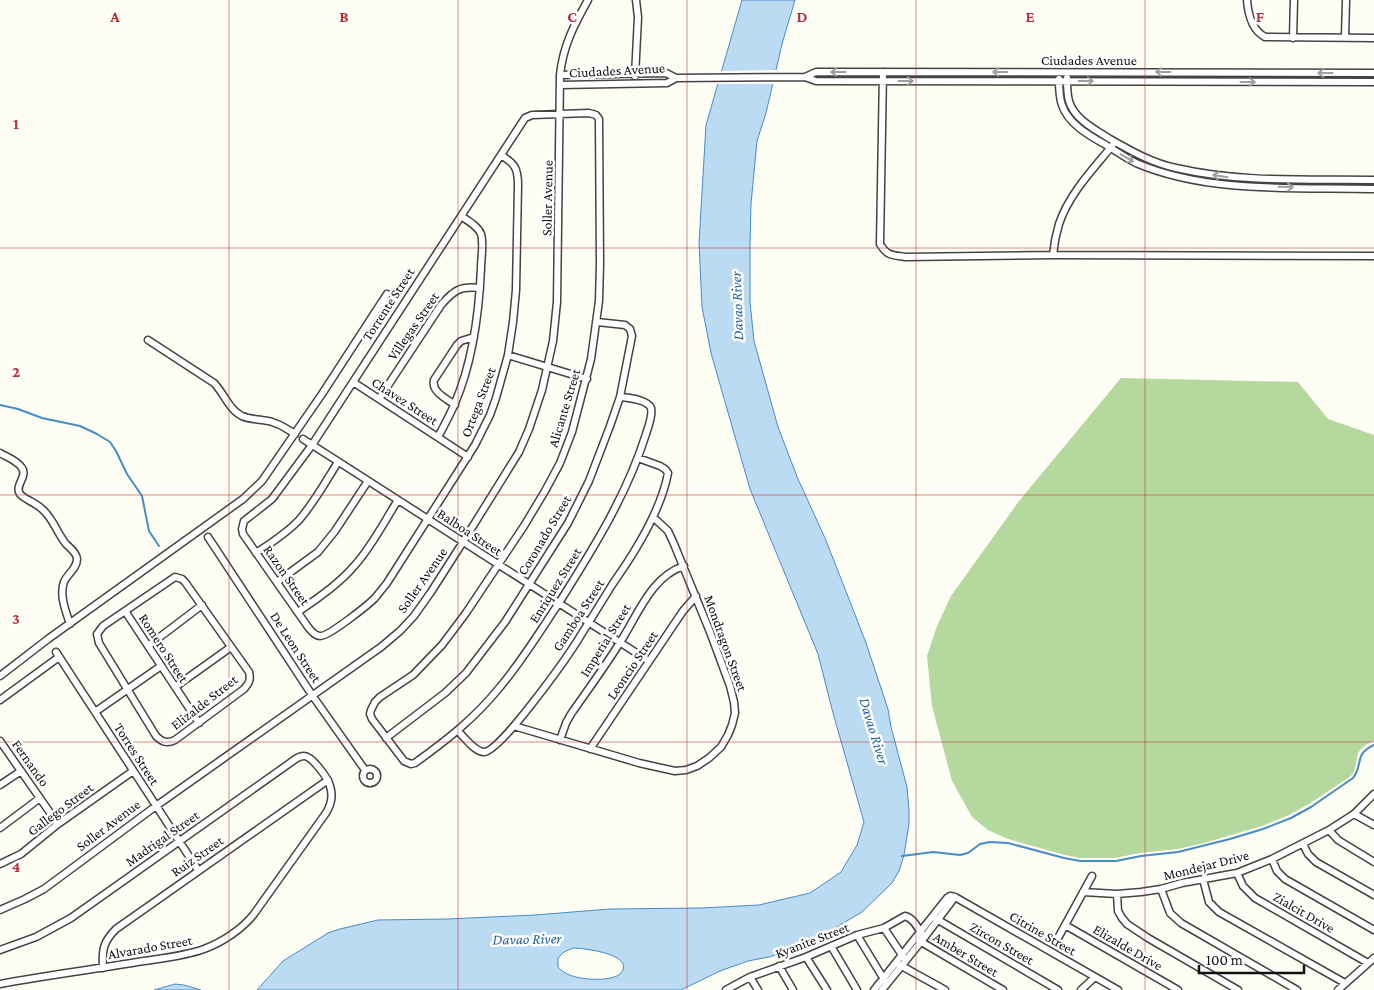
<svg xmlns="http://www.w3.org/2000/svg" width="1374" height="990" font-family="'Crimson Pro',serif">
<rect width="100%" height="100%" fill="#fefdf4"/>
<path fill="#b5d89e" d="M1121,378L1298,382L1328,419L1374,435V741C1349,751 1362,761 1351,776L1309,804L1289,815L1262,826L1204,843L1178,849L1140,853L1115,858H1080L1065,855L1008,839L988,830L972,817L952,781L932,706L927,656L937,626L951,596L1019,501Z"/>
<path fill="#bbdbf3" stroke="#468cc6" fill-rule="evenodd" d="M742,0H795L782,44L766,113L757,141L751,204L750,245V302L754,341L778,427L798,479L825,538L847,594L866,643L888,709L891,727L907,787L909,810V824L904,855L899,871L892,883L862,912L825,934L793,950L769,957L748,961L720,971L681,990H257L283,961L328,933L340,929L378,920L447,919L535,915L610,909L701,908L759,905L810,893L841,872L857,845L864,822L833,713L818,654L750,489L711,353L702,307L699,243L706,125ZM573,948C582,948 636,954 621,973C612,983 574,980 564,972C562,971 560,969 558,967V958L564,952Z
M175,984L184,985L201,990H154Z"/>
<path fill="#fefdf4" d="M779,70L775,84H715L719,71Z"/>
<g fill="none" stroke-linecap="round" stroke-linejoin="round">
<path stroke="#468cc6" stroke-width="2" d="M0,405L18,409L42,418L80,426L97,434L110,442L116,451L127,474L142,496L149,531L159,546
M902,856L933,852L960,855L968,853L980,844L990,842L1008,843L1064,858L1080,861H1116L1141,856L1178,852L1230,839L1263,829L1291,818L1311,807L1353,778C1364,764 1353,755 1374,745"/>
<g stroke="#434343" stroke-width="9">
<path id="minor" d="M1247,0C1248,14 1252,30 1265,37L1374,38
M1345,37L1346,1
M1293,38L1294,0
M883,72L880,244C887,256 892,255 905,257L1053,255L1374,256
M560,75L666,73L676,78L805,77L816,81L1374,82
M635,76L638,17L636,0
M805,77L816,72L1374,73
M1067,78C1067,86 1067,94 1069,101C1074,119 1096,130 1110,139C1131,151 1152,163 1176,168C1241,183 1308,179 1374,180
M1059,79C1059,87 1059,97 1062,105C1068,124 1090,136 1106,145C1116,151 1126,158 1136,163C1209,194 1296,187 1374,189
M560,85L667,83L676,78
M501,155C515,164 518,168 518,185L516,290L513,322L508,355L496,398L490,415L475,445L387,583C383,588 379,593 375,598C368,605 328,637 320,636C315,636 311,631 308,627L243,534L242,529L244,521L272,499L312,445L525,118L532,115L589,113L596,115L599,119V122L600,264L599,301L591,359L572,432L560,463L545,491L524,526L466,613L442,645L413,675L380,697L375,702L371,710L370,714L372,719L404,761L411,764L415,763C447,740 475,718 500,687C522,661 540,631 559,603C593,549 627,495 646,434C648,427 653,416 651,408C647,399 628,398 620,397
M1053,255C1054,244 1056,234 1059,224C1069,194 1093,169 1112,146
M148,340L214,383C224,393 229,410 242,416C249,419 255,419 262,420C275,421 284,427 295,434
M508,355L587,379
M353,382L468,457
M379,399L441,305C454,290 460,286 480,288
M455,405C447,399 431,392 434,380L457,345L461,341L474,337
M438,437C444,426 450,415 455,403C473,361 479,314 481,268C481,258 484,244 481,234C478,226 468,221 461,216
M303,439L649,661
M0,453C7,457 18,461 22,468C28,477 14,485 20,494C24,499 36,503 42,509C53,518 57,533 66,544C70,548 77,553 77,559C77,569 67,574 64,582C59,595 66,612 70,624
M208,537L312,695L365,770
M256,553C271,543 287,533 299,520C314,503 326,481 338,462
M175,577L182,579L185,582L249,672C251,680 249,683 244,689L175,740C167,744 162,742 156,736L99,643L97,634L103,626Z
M277,582L318,552L335,531L368,481
M125,611L199,723
M298,612C318,598 339,584 355,565C372,546 384,522 398,500
M148,646L202,605
M56,652L198,870
M0,676L48,639L243,499L262,481L322,394L387,294
M175,687L231,647
M0,700L59,657
M95,712L161,666
M514,726L639,763L675,771L686,770L697,766L709,758L721,747L728,735L732,725L735,713L734,702L730,686L710,632L674,544L668,531L653,517
M458,731C464,737 475,752 484,752C500,752 565,660 576,643C588,624 600,604 612,585C620,573 628,562 635,550C649,527 663,500 668,473L665,469L660,466L638,458
M386,738L445,693L466,673L505,622L568,523L589,481L610,426L620,397L632,336L630,329L625,325L597,322
M560,740L566,723L571,714C587,691 604,668 619,644C637,617 651,576 684,566
M0,741L58,824
M590,749L683,611L696,596
M363 776a7 7 0 1 1 14 0a7 7 0 1 1-14 0Z
M0,785L21,771
M1354,814L1374,825
M0,828L40,798
M1329,830L1338,840L1374,862
M1303,844L1308,854L1316,862L1374,895
M1272,859L1277,871L1285,879L1374,930
M0,864L21,854L58,824L133,771
M1237,873L1243,886L1255,898L1368,963
M1203,879L1209,902L1219,912L1345,983
M1161,889L1170,913L1181,923L1297,990
M1083,892L1117,894L1141,892L1161,889L1182,883L1237,873L1272,859L1329,830L1354,814L1374,794
M1117,894L1118,911L1122,918L1127,924L1148,938L1238,990
M955,897L1118,990
M0,910L25,899L44,889L156,806L381,647L400,631L414,616L431,592L463,542L519,452L529,429L542,390L553,341L557,302L560,75C563,46 574,25 588,0
M933,917L1058,990
M1065,925L1178,990
M884,928L904,958
M857,935L885,981
M1058,938L1092,876
M918,940L1003,990
M831,946L857,990
M0,950L36,937L71,918L297,758C299,757 301,756 304,756C312,756 328,778 330,786C333,795 331,805 326,813L254,914C242,929 223,942 204,949C185,956 164,958 144,961C96,969 48,975 0,984
M806,957L827,990
M898,964L945,990
M779,966L793,990
M103,968C102,950 103,942 116,929L328,780
M750,977L758,990
M726,990L750,977L806,957L857,935L884,928L905,916C914,918 919,930 924,938
M874,990L947,898L950,896L955,897
M882,990L924,938L955,897
M1081,990L1095,977
M1338,990L1374,958"/>
</g>
<use href="#minor" stroke="#fff" stroke-width="6"/>
</g>
<defs><path id="oneway-shaft" d="M-6 0H5M1.5-3L5.5 0L1.5 3" fill="none" stroke-width="1.6" stroke-linecap="round" stroke-linejoin="round" transform="scale(1.25)"/></defs>
<g stroke="#9f9f9f">
<use href="#oneway-shaft" transform="translate(838 72) rotate(-180)"/>
<use href="#oneway-shaft" transform="translate(1000 72) rotate(-180)"/>
<use href="#oneway-shaft" transform="translate(1163 72) rotate(-180)"/>
<use href="#oneway-shaft" transform="translate(1325 73) rotate(-180)"/>
<use href="#oneway-shaft" transform="translate(906 81)"/>
<use href="#oneway-shaft" transform="translate(1086 81)"/>
<use href="#oneway-shaft" transform="translate(1248 82)"/>
<use href="#oneway-shaft" transform="translate(1127 158) rotate(31)"/>
<use href="#oneway-shaft" transform="translate(1220 176) rotate(-171)"/>
<use href="#oneway-shaft" transform="translate(1286 187) rotate(1)"/>
</g>
<path fill="none" stroke="#b9302f" stroke-width="1" stroke-opacity="0.55" d="M229,0V990M458,0V990M687,0V990M916,0V990M1145,0V990M0,248H1374M0,495H1374M0,742H1374"/>
<g text-anchor="middle" stroke-width="5" stroke-linejoin="round" paint-order="stroke">
<g font-size="14" fill="#101010" stroke="#fff">
<text x="1089" y="65">Ciudades Avenue</text>
<text transform="translate(617 70) rotate(-3)" y="5">Ciudades Avenue</text>
<text transform="translate(547 198) rotate(-89)" y="5">Soller Avenue</text>
<text transform="translate(388 304) rotate(-57)" y="5">Torrente Street</text>
<text transform="translate(413 326) rotate(-55)" y="5">Villegas Street</text>
<text transform="translate(405 401) rotate(33)" y="5">Chavez Street</text>
<text transform="translate(478 402) rotate(-69)" y="5">Ortega Street</text>
<text transform="translate(564 408) rotate(-73)" y="5">Alicante Street</text>
<text transform="translate(470 532) rotate(33)" y="5">Balboa Street</text>
<text transform="translate(544 535) rotate(-59)" y="5">Coronado Street</text>
<text transform="translate(287 575) rotate(55)" y="5">Razon Street</text>
<text transform="translate(422 580) rotate(-55)" y="5">Soller Avenue</text>
<text transform="translate(555 585) rotate(-58)" y="5">Enriquez Street</text>
<text transform="translate(578 615) rotate(-57)" y="5">Gamboa Street</text>
<text transform="translate(605 640) rotate(-58)" y="5">Imperial Street</text>
<text transform="translate(726 643) rotate(70)" y="5">Mondragon Street</text>
<text transform="translate(296 647) rotate(57)" y="5">De Leon Street</text>
<text transform="translate(164 648) rotate(57)" y="5">Romero Street</text>
<text transform="translate(632 665) rotate(-56)" y="5">Leoncio Street</text>
<text transform="translate(204 702) rotate(-38)" y="5">Elizalde Street</text>
<text transform="translate(137 754) rotate(57)" y="5">Torres Street</text>
<text transform="translate(31 763) rotate(55)" y="5">Fernando</text>
<text transform="translate(60 809) rotate(-37)" y="5">Gallego Street</text>
<text transform="translate(108 825) rotate(-37)" y="5">Soller Avenue</text>
<text transform="translate(162 838) rotate(-35)" y="5">Madrigal Street</text>
<text transform="translate(197 856) rotate(-35)" y="5">Ruiz Street</text>
<text transform="translate(1206 865) rotate(-14)" y="5">Mondejar Drive</text>
<text transform="translate(1304 912) rotate(30)" y="5">Zialcit Drive</text>
<text transform="translate(1043 933) rotate(30)" y="5">Citrine Street</text>
<text transform="translate(812 940) rotate(-21)" y="5">Kyanite Street</text>
<text transform="translate(1002 943) rotate(30)" y="5">Zircon Street</text>
<text transform="translate(150 947) rotate(-10)" y="5">Alvarado Street</text>
<text transform="translate(1128 947) rotate(30)" y="5">Elizalde Drive</text>
<text transform="translate(966 954) rotate(31)" y="5">Amber Street</text>
</g>
<g font-size="15" font-style="italic" fill="#1f5f9c" stroke="#fff">
<text transform="translate(737 306) rotate(-92)" y="5">Davao River</text>
<text transform="translate(874 731) rotate(73)" y="5">Davao River</text>
<text transform="translate(527 939) rotate(-1)" y="5">Davao River</text>
</g>
</g>
<g font-size="16" text-anchor="middle" font-weight="bold" fill="#b9302f" stroke="#fff" stroke-width="5" stroke-linejoin="round" paint-order="stroke">
<text x="115" y="22">A</text>
<text x="344" y="22">B</text>
<text x="572" y="22">C</text>
<text x="802" y="22">D</text>
<text x="1030" y="22">E</text>
<text x="1260" y="22">F</text>
<text x="16" y="129">1</text>
<text x="16" y="377">2</text>
<text x="16" y="624">3</text>
<text x="16" y="872">4</text>
</g>
<path d="M1199 965v8h105v-8" fill="none" stroke="#101010" stroke-width="2.5"/>
<text x="1206" y="965" font-size="15" fill="#101010" stroke="#ffffff" stroke-width="4" paint-order="stroke">100 m</text>
</svg>
